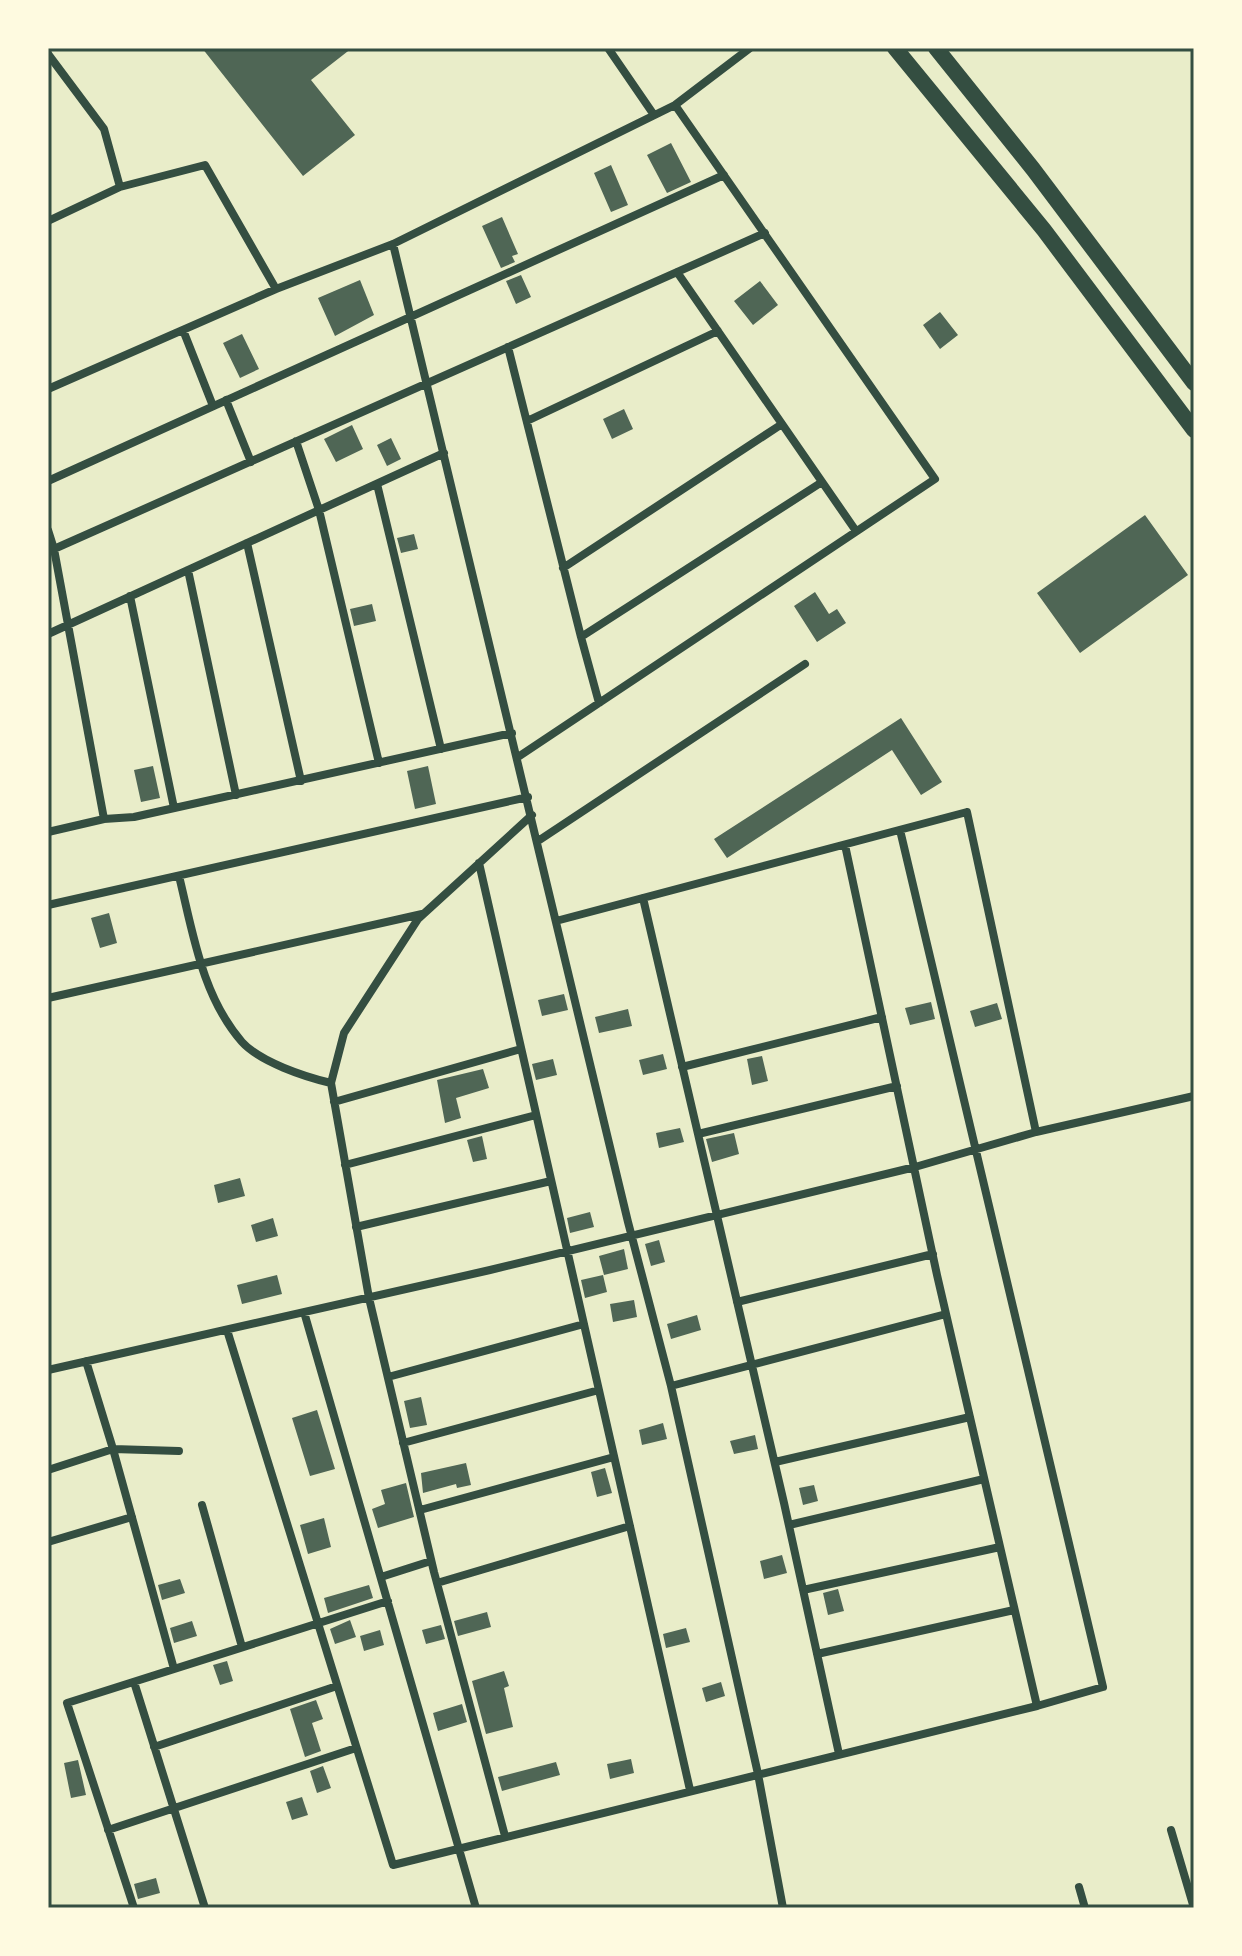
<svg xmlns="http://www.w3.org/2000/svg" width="1242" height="1956" font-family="Mulish,sans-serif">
<rect width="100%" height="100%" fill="#e9edc9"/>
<path fill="#4f6655" d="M202,48H352L311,80L355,135L303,176Z
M671,143L691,182L667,193L647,155Z
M611,165L628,205L611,212L594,173Z
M502,217L518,254L512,256L515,262L501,268L482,226Z
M521,275L531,297L516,304L506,281Z
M360,280L374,315L335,336L318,298Z
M760,281L778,305L753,325L734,301Z
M940,312L958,335L940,349L923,325Z
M242,334L259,369L240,378L223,343Z
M624,409L633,429L612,439L603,419Z
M352,425L363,449L336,462L324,439Z
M391,438L401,459L387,466L377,445Z
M1145,515L1188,575L1080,653L1037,593Z
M414,534L418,549L401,553L397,538Z
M815,592L829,614L837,609L846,623L817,642L794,606Z
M372,604L376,621L354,626L350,609Z
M901,718L942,782L921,795L892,750L727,858L714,839Z
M153,766L160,798L141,802L134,770Z
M428,766L436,804L415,809L407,771Z
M109,913L117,943L100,948L91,918Z
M564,994L568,1010L542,1016L538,1000Z
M931,1002L935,1019L910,1025L905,1008Z
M997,1003L1002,1019L975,1027L970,1011Z
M628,1009L632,1026L599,1033L595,1017Z
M663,1054L667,1069L643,1075L639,1060Z
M762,1056L768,1081L752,1085L747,1059Z
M553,1059L557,1075L536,1080L532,1064Z
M483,1069L489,1088L456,1098L461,1118L445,1123L437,1080Z
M680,1128L684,1142L659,1148L656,1133Z
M734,1133L739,1154L712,1162L706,1139Z
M482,1136L487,1159L473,1162L467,1140Z
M240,1178L245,1196L218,1203L214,1185Z
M590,1212L594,1227L570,1233L567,1218Z
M273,1218L278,1236L256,1242L251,1225Z
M659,1240L665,1262L651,1266L645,1244Z
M624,1249L628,1269L604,1275L599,1256Z
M277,1275L282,1294L242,1304L237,1285Z
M603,1275L607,1292L585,1298L581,1280Z
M634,1300L637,1317L613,1322L610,1304Z
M697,1315L701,1330L671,1339L667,1324Z
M421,1397L427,1425L410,1428L404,1401Z
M317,1410L335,1469L310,1476L292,1418Z
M663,1423L667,1439L642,1445L639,1430Z
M755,1435L758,1449L734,1454L730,1441Z
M466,1463L471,1485L457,1488L456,1484L423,1493L421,1473Z
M605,1468L612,1493L597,1497L591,1472Z
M406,1483L414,1517L378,1528L372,1509L385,1504L381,1490Z
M814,1485L818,1501L803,1505L799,1488Z
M324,1518L331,1547L308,1554L300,1525Z
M782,1555L787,1573L764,1579L760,1561Z
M180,1579L185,1593L162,1600L158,1585Z
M369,1585L373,1598L328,1613L324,1598Z
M838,1589L844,1611L828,1615L823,1593Z
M487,1612L491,1627L458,1636L454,1621Z
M350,1620L356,1637L335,1644L330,1629Z
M192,1621L197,1636L174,1643L170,1628Z
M441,1625L445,1639L426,1644L422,1630Z
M686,1628L690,1642L666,1648L663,1634Z
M380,1630L384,1645L364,1651L360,1636Z
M227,1661L233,1681L220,1685L213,1665Z
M504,1671L509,1686L504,1688L513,1727L486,1734L472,1681Z
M721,1682L725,1696L706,1702L702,1688Z
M316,1700L323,1719L312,1723L321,1751L305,1757L290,1709Z
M462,1704L467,1722L438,1731L433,1713Z
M631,1759L634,1773L610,1779L607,1764Z
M78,1760L86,1795L71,1798L64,1763Z
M556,1762L560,1775L502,1791L498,1777Z
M323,1766L331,1788L317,1793L310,1771Z
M302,1797L308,1815L292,1820L286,1802Z
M156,1878L160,1893L138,1899L134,1884Z"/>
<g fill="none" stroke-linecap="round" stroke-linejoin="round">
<path stroke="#344e41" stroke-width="8" d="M608,48L654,115
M48,54L104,129L120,187L205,165L276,289
M48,221L120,187
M393,244L628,1222L671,1386L758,1774L783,1908
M677,272L856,531
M183,330L213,406
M508,347L581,637L822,482
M48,389L276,289L393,244L675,105L750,48
M226,400L251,462
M527,421L718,331
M296,441L319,510L379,763
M48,481L724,175
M377,484L441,749
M48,530L54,549
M247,543L301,781
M563,568L782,424
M188,570L236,795
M130,596L174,808
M48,634L444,453
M581,637L599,703
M518,757L935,479L675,105
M104,819L54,549L765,233
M48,832L104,819L134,817L512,733
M538,841L805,664
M845,845L937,1275L1037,1706L1103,1687L900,830
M479,863L690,1790
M179,876C193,933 202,996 242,1042C260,1062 305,1077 331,1083
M643,898L784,1503L839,1754
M48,905L528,797
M48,998L422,914
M682,1067L882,1017
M334,1102L521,1049
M1036,1132L1194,1096
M698,1134L897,1086
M345,1165L536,1115
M356,1227L551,1181
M737,1302L933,1254
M304,1312L476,1908
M227,1330L393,1865L1037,1706
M86,1361L113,1449L179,1451
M48,1370L490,1270L915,1167L1036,1132L967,812L556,921
M388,1377L584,1324
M671,1386L946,1314
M403,1443L599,1390
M775,1462L970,1417
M48,1470L113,1449L174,1669
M202,1505L242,1647
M420,1510L614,1457
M789,1525L984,1479
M48,1542L132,1517
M381,1577L431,1561
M437,1583L630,1526
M803,1590L1000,1547
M817,1654L1014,1610
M134,1682L205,1908
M154,1747L337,1686
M108,1830L356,1748
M1171,1830L1194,1908
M505,1836L434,1572L369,1298L331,1083L344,1033L418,919L532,815
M1079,1887L1085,1908
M134,1908L67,1703L388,1601"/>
<path stroke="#344e41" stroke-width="16" d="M895,48L1044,230L1194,430
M936,48L1033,169L1194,383"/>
</g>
<rect width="1242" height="1956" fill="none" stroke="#fefae0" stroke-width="100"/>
<rect x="50" y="50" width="1142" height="1856" fill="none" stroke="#344e41" stroke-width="3"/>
</svg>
